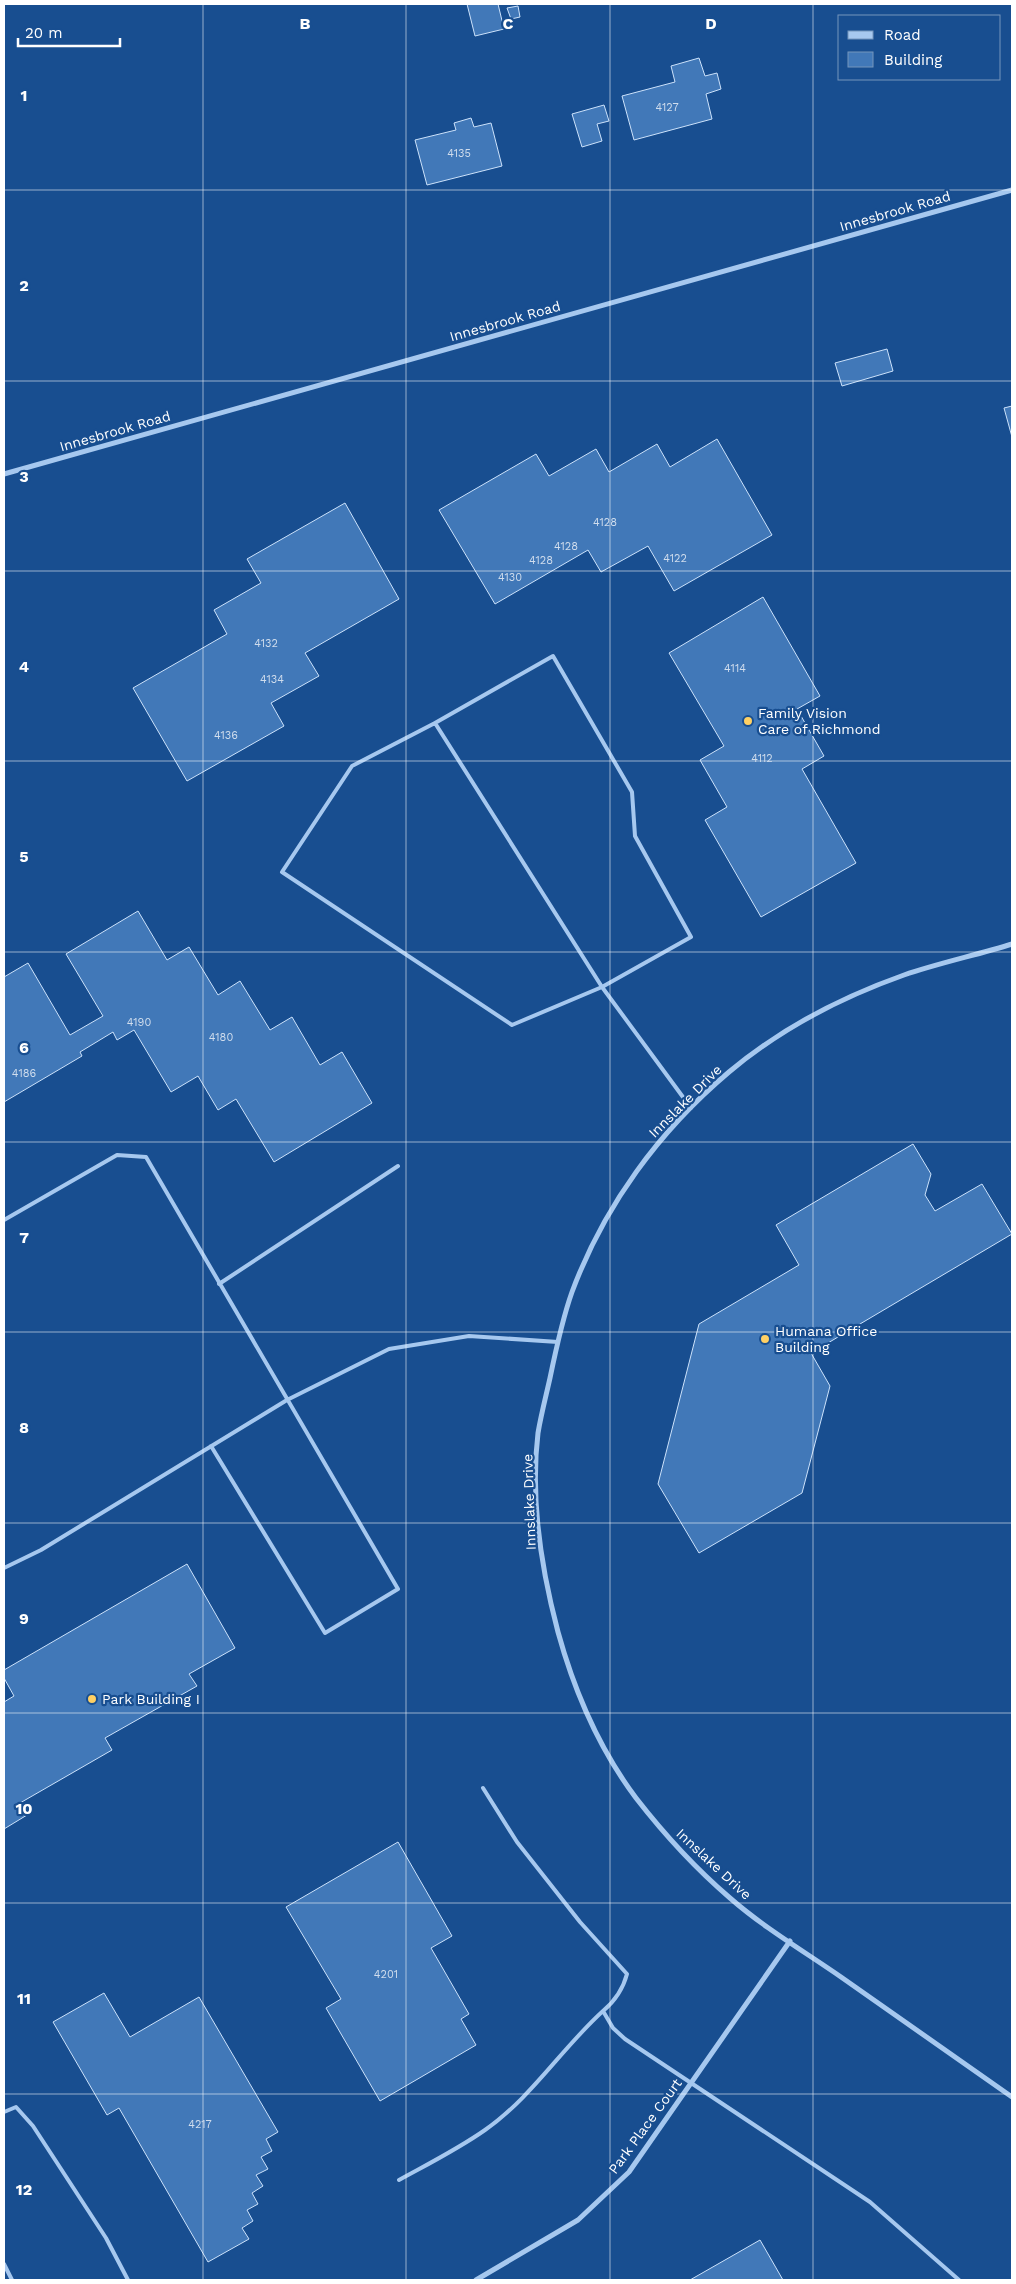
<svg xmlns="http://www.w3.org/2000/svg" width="1016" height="2284" font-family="'Work Sans',sans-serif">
<rect width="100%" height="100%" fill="#184e90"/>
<path fill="#4178b8" stroke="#cce2fb" d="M467,4H498L504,29L475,36Z
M518,6L520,17L511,19L507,8Z
M699,58L705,76L717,73L721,89L706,94L712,119L634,140L622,96L675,82L671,66Z
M604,105L609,121L597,124L602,141L582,147L572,114Z
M471,118L474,127L491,123L502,166L427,185L415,140L456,130L454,123Z
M887,349L893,371L842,386L835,363Z
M1012,406V437L1004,408Z
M717,439L772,535L674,591L648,546L601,572L588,550L495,604L439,510L536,454L549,476L596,449L609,472L657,444L670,467Z
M345,503L399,599L305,653L319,676L271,703L284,726L187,781L133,688L227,634L214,610L261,583L247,559Z
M763,597L820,696L797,709L824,756L802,769L856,863L761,917L705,820L727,807L700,760L724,746L669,653Z
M138,911L167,960L189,947L218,995L240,981L270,1030L292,1017L320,1065L342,1052L372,1103L274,1162L236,1099L218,1110L198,1076L171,1092L134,1030L117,1040L113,1032L80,1052L82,1056L4,1102V977L28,963L70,1035L103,1016L66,954Z
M913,1144L931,1174L925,1195L935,1211L982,1184L1012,1234L811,1353L830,1386L802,1493L699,1553L658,1484L699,1324L799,1265L776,1225Z
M187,1564L235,1648L189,1674L197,1686L105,1738L112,1750L20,1803L27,1815L4,1829V1702L14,1696L4,1678V1670Z
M398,1842L452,1936L431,1948L469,2014L461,2019L476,2045L380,2101L326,2008L341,1999L286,1907Z
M104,1993L130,2037L199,1997L278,2132L266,2139L272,2151L261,2157L268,2169L256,2175L263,2186L252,2193L258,2204L247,2210L253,2221L242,2228L249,2239L208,2262L119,2108L107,2115L53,2022Z
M760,2240L783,2280H690Z"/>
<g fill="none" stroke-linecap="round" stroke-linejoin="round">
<path stroke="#a6c8ef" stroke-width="4" d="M435,723L352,766L282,872L512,1025L602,987L691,937L635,836L632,792L553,656L435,723L602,987L691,1108
M4,1220L117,1155L146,1157L398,1589L325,1633L211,1446
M219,1284L398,1166
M4,1568L41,1550L287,1400L389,1349L469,1336L558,1342
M483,1788L517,1842L580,1922L627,1974C623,1989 615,2001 603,2011L613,2028L625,2039L870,2202L959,2280
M4,2112L16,2107L33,2126L106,2238L128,2280
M399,2180C428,2164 458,2149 485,2130C531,2098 562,2048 603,2011
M4,2264L12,2280"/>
<path stroke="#a6c8ef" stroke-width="5" d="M4,474L1012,190
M1012,944C977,955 939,963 904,975C842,997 779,1030 729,1072C659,1131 604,1206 572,1292C562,1320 556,1349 550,1378C546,1396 541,1415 538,1433C530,1499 541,1568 558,1632C574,1690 600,1750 636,1798C664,1834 695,1868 730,1898C763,1927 805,1952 841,1977C898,2017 955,2057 1012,2097
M476,2280L578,2220L629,2172L790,1941"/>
</g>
<path fill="none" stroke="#fff" stroke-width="1" stroke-opacity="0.55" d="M203,4V2280M406,4V2280M610,4V2280M813,4V2280M4,190H1012M4,381H1012M4,571H1012M4,761H1012M4,952H1012M4,1142H1012M4,1332H1012M4,1523H1012M4,1713H1012M4,1903H1012M4,2094H1012"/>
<g fill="#ffd064" stroke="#184e90" stroke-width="2">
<circle cx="748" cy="721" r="5"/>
<circle cx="765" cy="1339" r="5"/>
<circle cx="92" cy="1699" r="5"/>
</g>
<g text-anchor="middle" stroke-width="4.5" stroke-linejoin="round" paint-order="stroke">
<g font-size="11" fill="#d0dded">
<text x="667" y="111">4127</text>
<text x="459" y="157">4135</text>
<text x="605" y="526">4128</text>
<text x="566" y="550">4128</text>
<text x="675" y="562">4122</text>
<text x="541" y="564">4128</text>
<text x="510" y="581">4130</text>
<text x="266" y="647">4132</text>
<text x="735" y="672">4114</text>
<text x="272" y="683">4134</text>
<text x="226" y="739">4136</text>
<text x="762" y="762">4112</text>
<text x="139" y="1026">4190</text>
<text x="221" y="1041">4180</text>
<text x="24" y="1077">4186</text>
<text x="386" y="1978">4201</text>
<text x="200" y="2128">4217</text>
</g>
<g font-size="14" fill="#fff" stroke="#184e90">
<text transform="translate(895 211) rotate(-16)" y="5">Innesbrook Road</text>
<text transform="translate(505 321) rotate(-16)" y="5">Innesbrook Road</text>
<text transform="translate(115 431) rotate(-16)" y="5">Innesbrook Road</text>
<text transform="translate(685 1101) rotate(-45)" y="5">Innslake Drive</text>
<text transform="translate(529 1502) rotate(-92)" y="5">Innslake Drive</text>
<text transform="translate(714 1864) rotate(43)" y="5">Innslake Drive</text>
<text transform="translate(645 2126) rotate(-54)" y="5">Park Place Court</text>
</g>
<g font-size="14" fill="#fff" stroke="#184e90" text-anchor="start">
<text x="758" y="718">Family Vision<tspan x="758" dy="16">Care of Richmond</tspan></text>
<text x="775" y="1336">Humana Office<tspan x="775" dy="16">Building</tspan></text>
<text x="102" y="1704">Park Building I</text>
</g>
</g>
<g font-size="16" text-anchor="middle" font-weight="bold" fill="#fff" stroke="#184e90" stroke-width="4.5" stroke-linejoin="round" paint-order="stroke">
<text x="305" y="29">B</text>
<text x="508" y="29">C</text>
<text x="711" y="29">D</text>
<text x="24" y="101">1</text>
<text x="24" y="291">2</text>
<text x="24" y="482">3</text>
<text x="24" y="672">4</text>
<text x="24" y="862">5</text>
<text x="24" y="1053">6</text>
<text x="24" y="1243">7</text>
<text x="24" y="1433">8</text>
<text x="24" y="1624">9</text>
<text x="24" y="1814">10</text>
<text x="24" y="2004">11</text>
<text x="24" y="2195">12</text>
</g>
<rect width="1016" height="2284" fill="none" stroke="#ffffff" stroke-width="10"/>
<rect x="838" y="15" width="162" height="65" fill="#184e90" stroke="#7495bc"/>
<rect x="848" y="31" width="25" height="8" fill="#a6c8ef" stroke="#7495bc"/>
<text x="884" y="40" font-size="15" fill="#ffffff">Road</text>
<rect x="848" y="52" width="25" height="15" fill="#4178b8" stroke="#7495bc"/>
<text x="884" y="65" font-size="15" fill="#ffffff">Building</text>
<path d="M18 38v8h102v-8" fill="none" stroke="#ffffff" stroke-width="2.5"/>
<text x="25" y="38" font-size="15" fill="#ffffff" stroke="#184e90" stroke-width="4" paint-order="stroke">20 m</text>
</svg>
